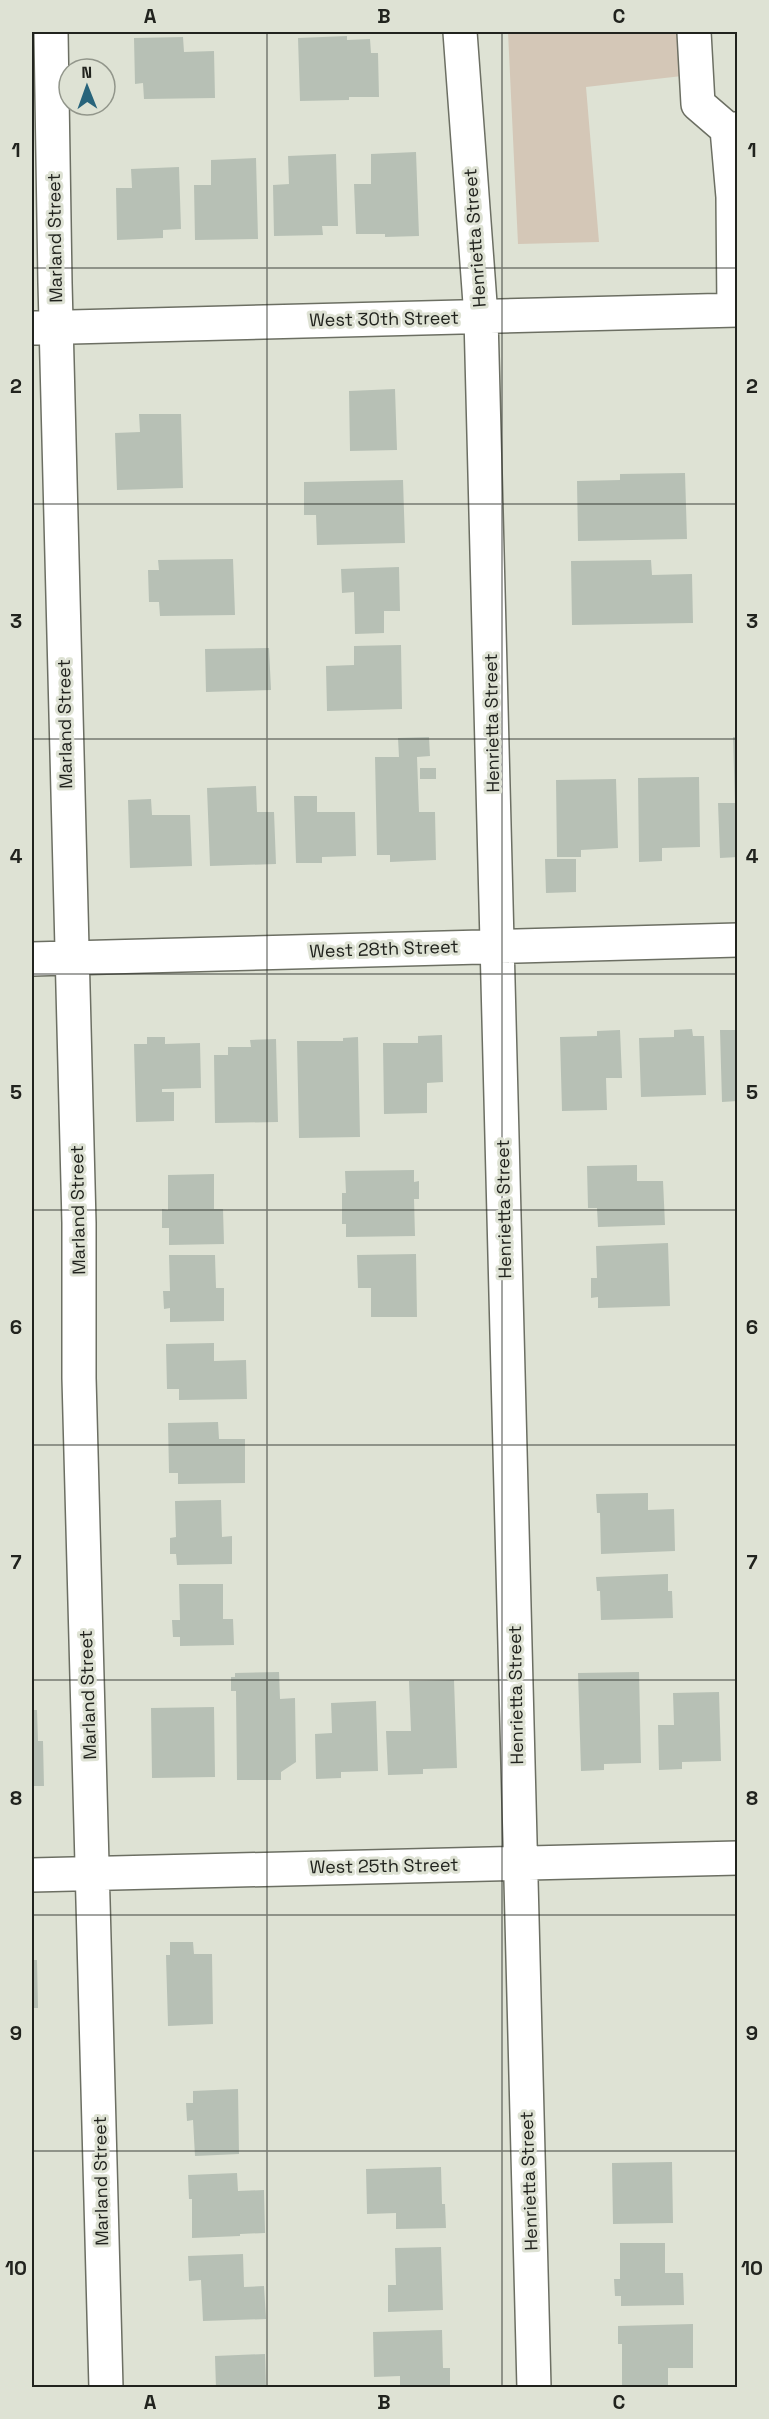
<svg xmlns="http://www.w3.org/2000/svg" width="769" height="2419" font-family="'Space Grotesk',sans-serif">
<rect width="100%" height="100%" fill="#dee2d4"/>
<path fill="#d4c7b7" d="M508,32H694L682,76L586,87L599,242L518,244Z"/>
<path fill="#b7c0b5" d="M347,36V40L370,39L371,53H378L379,97H349V100L300,101L298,38Z
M183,37L184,52L214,51L215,98L144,99L143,83L135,84L134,38Z
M416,152L419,236L385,237V234H356L354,184H371V154Z
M336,154L338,226H322L323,235L274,236L273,185L289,184L288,156Z
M256,158L258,239L195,240L194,185H211V160Z
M179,167L181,229L163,230V238L117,240L116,188H132L131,169Z
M395,389L397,450L350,451L349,391Z
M139,414H181L183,488L117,490L115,433L140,432Z
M685,473L687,539L578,541L577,481L620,480V474Z
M403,480L405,543L317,545L316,515H304V482Z
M233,559L235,615L160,616L159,602H149L148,570H159L158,560Z
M651,560L652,575L692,574L693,623L572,625L571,561Z
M399,567L400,611H384V633L355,634L354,592L342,593L341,569Z
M401,645L402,709L327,711L326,666L354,665V646Z
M269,648L271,690L206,692L205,649Z
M429,737L430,756L417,757L419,812H435L436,860L390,862V855H377L375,757H399L398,738Z
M733,737H738V857L720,858L718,803H735Z
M420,768H436V779H420Z
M699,777L700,847L662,848V861L639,862L638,778Z
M616,779L618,848L581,850V857H557L556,780Z
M256,786L257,812H274L276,864L210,866L207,788Z
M294,796H317V812H355L356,856L322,857V863H296Z
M151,799L152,815H190L192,866L130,868L128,800Z
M545,859H576V892L546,893Z
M692,1029L693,1036H704L706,1095L641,1097L639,1038L674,1037V1030Z
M620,1030L622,1078H606L607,1110L562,1111L560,1037L597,1036V1031Z
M720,1030H738V1101L722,1102Z
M442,1035L443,1082L427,1083V1113L384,1114L383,1043H418V1036Z
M147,1037H165V1044L200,1043L201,1088L162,1089V1092H174V1121L136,1122L134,1044H147Z
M358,1037L360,1137L299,1138L297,1041H343V1038Z
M276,1039L278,1122L215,1123L214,1055H228V1047H251L250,1040Z
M637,1165V1181H663L665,1225L598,1227L597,1208H588L587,1166Z
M414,1170V1182L419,1181V1199H414L415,1236L346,1237V1224H342V1193H346L345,1171Z
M214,1174V1209H223L224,1244L169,1245V1228H162V1209L168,1210V1175Z
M668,1243L670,1306L598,1308V1297L591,1298V1278H597L596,1246Z
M416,1254L417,1317H371V1288H358L357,1255Z
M169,1255H215L216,1288H224V1321L170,1322V1308L164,1309L163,1291H170Z
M214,1343V1361L246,1360L247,1399L179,1400V1389H167L166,1344Z
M218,1422L219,1439H245V1483L178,1484V1473H169L168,1423Z
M648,1493V1510L674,1509L675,1551L601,1554L600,1513H597L596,1494Z
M221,1500L222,1537L232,1536V1564L177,1565L176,1554H170V1538L176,1537L175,1501Z
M668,1574V1591H672L673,1618L601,1620L600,1591H597L596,1577Z
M179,1584H223V1619H233L234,1645L180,1646V1637H173L172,1620H180Z
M279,1672L280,1699L295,1698L296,1762L281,1772V1780H237L236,1691H231V1677H235V1673Z
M639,1672L641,1763L604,1764V1770L581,1771L578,1673Z
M454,1680L457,1768L423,1769V1774L388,1775L386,1731H411L409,1681Z
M719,1692L721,1761L682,1762V1769L659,1770L658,1725H674L673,1693Z
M376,1701L378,1771L341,1772V1778L316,1779L315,1734L332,1733L331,1703Z
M214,1707L215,1777L152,1778L151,1708Z
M32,1710H37L38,1741H43L44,1786H32Z
M170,1942H193L194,1954H212L213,2024L168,2026L166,1955H170Z
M32,1960H37L38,2008H32Z
M238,2089L239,2154L195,2156L193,2120L187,2121L186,2103H193V2091Z
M672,2162L673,2223L613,2224L612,2163Z
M441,2167L442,2204H445L446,2228L396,2229V2213L367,2214L366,2169Z
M237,2173L238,2191L264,2190L265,2233L240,2234V2236L192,2238V2199H189L188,2175Z
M620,2243H665V2273H683L684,2305L621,2306V2296H615L614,2279H620Z
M441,2247L443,2310L388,2312V2285H396L395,2248Z
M243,2254L244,2287L264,2286L266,2319L203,2321L201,2280L189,2281L188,2256Z
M693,2324V2368H668V2385L622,2386V2344H618V2326Z
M442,2330L443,2368H450V2388H400V2376L374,2377L373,2332Z
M265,2354L266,2388H216L215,2356Z"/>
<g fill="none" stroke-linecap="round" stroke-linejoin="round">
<g stroke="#6c6f63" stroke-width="36">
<path id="minor" d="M51,32L55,283L79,1223V1378L106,2388
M460,32L481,317L534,2388
M694,32L698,104L727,129H738
M727,129L733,197L734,310
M32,328L738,310
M32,959L738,940
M32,1875L738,1858"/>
</g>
<use href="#minor" stroke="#fff" stroke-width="33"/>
</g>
<path fill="none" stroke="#21231e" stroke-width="1.5" stroke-opacity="0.55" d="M267,32V2388M502,32V2388M32,268H738M32,504H738M32,739H738M32,974H738M32,1210H738M32,1445H738M32,1680H738M32,1915H738M32,2151H738"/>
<g text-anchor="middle" stroke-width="6" stroke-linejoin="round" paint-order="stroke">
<g font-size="18" fill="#21231e" stroke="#dee2d4">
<text transform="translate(55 238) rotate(-91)" y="6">Marland Street</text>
<text transform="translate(475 238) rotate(-94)" y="6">Henrietta Street</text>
<text transform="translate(384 319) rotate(-1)" y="6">West 30th Street</text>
<text transform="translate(492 723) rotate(-91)" y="6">Henrietta Street</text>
<text transform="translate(65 724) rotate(-91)" y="6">Marland Street</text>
<text transform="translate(384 949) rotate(-2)" y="6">West 28th Street</text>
<text transform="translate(504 1209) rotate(-91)" y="6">Henrietta Street</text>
<text transform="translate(78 1210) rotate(-91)" y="6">Marland Street</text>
<text transform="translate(88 1695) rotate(-92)" y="6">Marland Street</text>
<text transform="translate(516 1695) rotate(-91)" y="6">Henrietta Street</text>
<text transform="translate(384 1866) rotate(-1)" y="6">West 25th Street</text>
<text transform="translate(101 2181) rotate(-91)" y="6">Marland Street</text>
<text transform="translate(529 2181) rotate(-92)" y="6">Henrietta Street</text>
</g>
</g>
<rect width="769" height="2419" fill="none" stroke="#dee2d4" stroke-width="66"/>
<g transform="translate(87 87) rotate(359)"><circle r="28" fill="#dee2d4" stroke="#92968b" stroke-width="1.5"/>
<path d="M0-4.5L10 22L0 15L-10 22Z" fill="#28647b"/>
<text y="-9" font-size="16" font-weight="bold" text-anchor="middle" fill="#21231e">N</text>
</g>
<rect x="33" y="33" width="703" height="2353" fill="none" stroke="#21231e" stroke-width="2"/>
<g font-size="20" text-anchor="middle" font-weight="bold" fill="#21231e">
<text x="150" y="23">A</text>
<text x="384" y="23">B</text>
<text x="619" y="23">C</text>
<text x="16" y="157">1</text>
<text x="752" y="157">1</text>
<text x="16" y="393">2</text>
<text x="752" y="393">2</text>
<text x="16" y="628">3</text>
<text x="752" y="628">3</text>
<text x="16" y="863">4</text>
<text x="752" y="863">4</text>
<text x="16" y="1099">5</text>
<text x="752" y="1099">5</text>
<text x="16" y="1334">6</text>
<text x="752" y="1334">6</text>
<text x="16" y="1569">7</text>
<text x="752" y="1569">7</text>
<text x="16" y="1805">8</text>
<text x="752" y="1805">8</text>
<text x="16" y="2040">9</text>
<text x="752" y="2040">9</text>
<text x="16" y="2275">10</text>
<text x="752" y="2275">10</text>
<text x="150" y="2409">A</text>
<text x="384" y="2409">B</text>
<text x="619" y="2409">C</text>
</g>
</svg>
